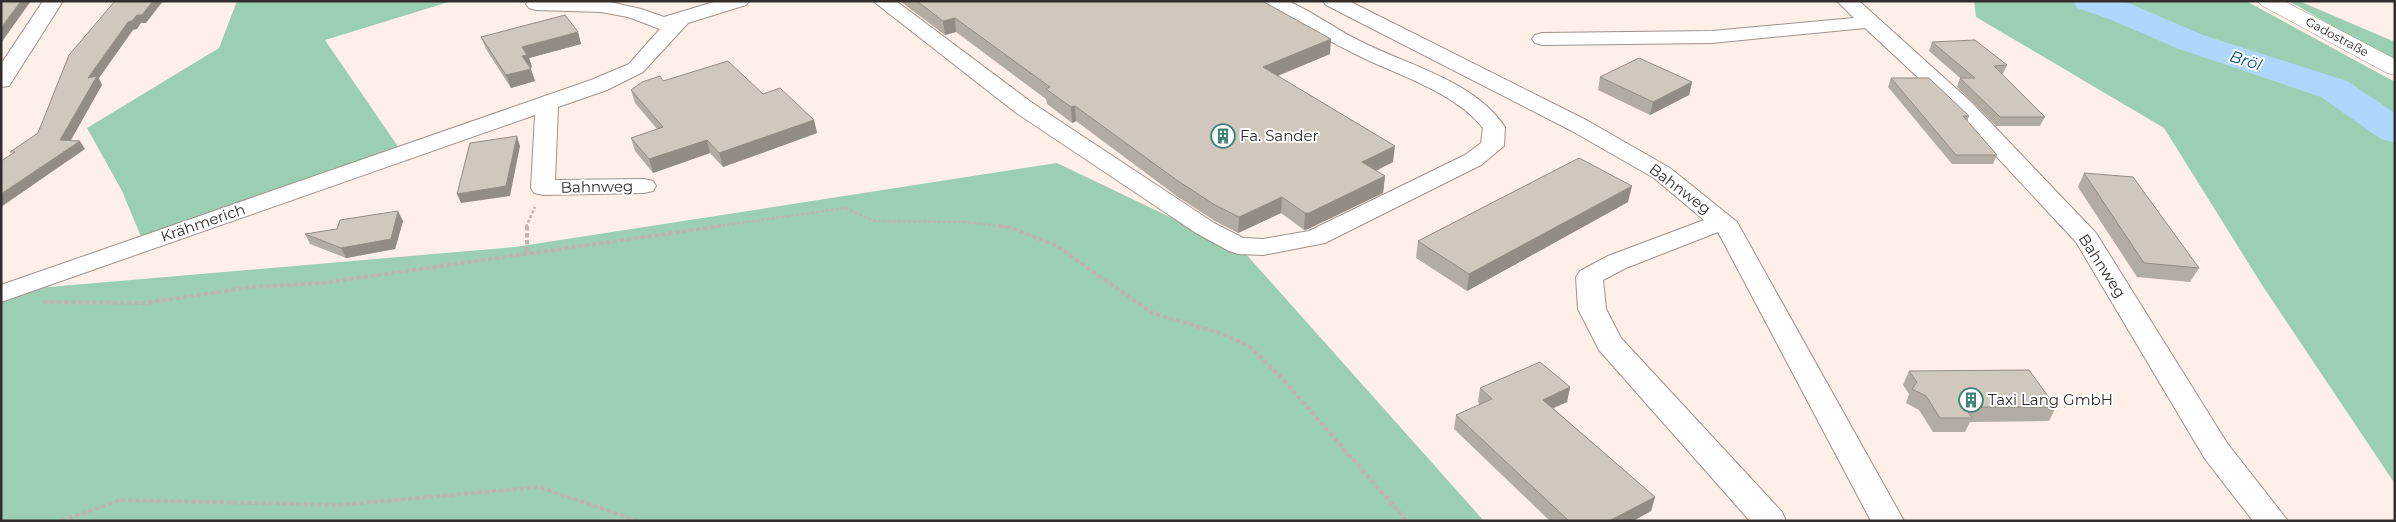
<svg xmlns="http://www.w3.org/2000/svg" width="2396" height="522" font-family="Montserrat,sans-serif">
<rect width="100%" height="100%" fill="#feefe9"/>
<path fill="#9bcfb3" d="M237,1H452L325,40L401,151L142,239L122,191L87,128L219,48Z
M1974,1H2246L2395,82V484L2262,285L2164,128L1976,17Z
M2289,1H2299L2395,42V62Z
M1057,163L1245,253L1484,521H1V299L26,289L515,247Z"/>
<g fill="none" stroke-linecap="round" stroke-linejoin="round">
<path fill="#afd6fd" fill-rule="evenodd" d="M2073,1H2122L2133,5L2203,35L2347,81L2395,113V143L2381,139L2321,97L2179,49L2109,19L2077,8Z"/>
<g stroke="#9f928c" stroke-width="2">
<path id="minor" d="M43,1H63L9,86L1,87V64Z
M528,1H605L641,9L664,17L717,1H749L746,5L688,23L643,72L607,90L558,107L555,180L644,179L653,181L656,186L653,191L644,193L543,195L534,193L531,188L535,115L1,302V285L591,80L629,64L660,29L628,17L601,12L536,10L529,8L526,4Z
M873,1H896L1031,102L1214,223L1243,238L1263,239L1309,231L1465,155L1481,143L1483,128C1455,92 1397,75 1357,55C1326,40 1296,22 1266,5L1263,1C1271,1 1283,0 1290,2C1313,12 1334,28 1356,39C1405,65 1473,79 1505,127L1504,146L1481,165L1325,243L1263,255L1238,254L1229,251L1196,233L1015,112Z
M1323,1H1349L1588,121L1670,168L1737,222L1904,521H1871L1718,232L1626,268L1603,280L1606,309L1621,338L1782,512L1786,521H1750L1599,350L1578,309L1576,277L1580,271L1608,256L1704,220L1654,178L1572,131L1326,5Z
M1837,1H1859L1971,102L2096,233L2227,443L2288,521H2253L2205,459L2076,242L1955,112L1865,28L1712,43L1542,45L1535,43L1532,39L1535,35L1542,33L1712,31L1854,18Z"/>
</g>
<g stroke="#9f928c" stroke-width="1">
<path id="major" d="M2258,1H2284L2395,59V75L2387,73L2261,5Z"/>
</g>
<path stroke="#bfb3ae" stroke-width="2.5" stroke-dasharray="3 2" stroke-linecap="butt" d="M526,227L535,207
M712,227L845,208L874,221L965,222L1009,227"/>
<path stroke="#bfb3ae" stroke-width="4" stroke-dasharray="4.5 2.5" stroke-linecap="butt" d="M527,226V253
M999,226L1009,227L1055,245L1152,313L1220,333L1249,346L1280,376L1407,521
M43,302L146,303L251,287L322,283L721,226
M62,521L120,500L339,505L539,487L638,521"/>
<use href="#minor" fill="#fff" fill-rule="evenodd"/>
<use href="#major" fill="#fff" fill-rule="evenodd"/>
</g>
<path fill="#b3aca2" d="M900,1H1262L1330,54L1278,76L1393,162L1376,171L1385,176L1383,193L1308,229L1304,230L1281,213L1238,233L1215,221L1178,197L1076,121L1072,123L1047,104L1046,99L956,32L945,35Z
M578,32L581,44L529,58L532,67L530,68L535,81L511,88L486,49L481,37Z
M1932,42L2007,65L2003,74H2002L2045,117L2040,126H1996L1957,87L1960,78L1929,51Z
M1600,77L1692,82L1689,95L1650,115L1598,90Z
M1891,78L1969,116L1967,122L1997,155L1993,164H1952L1888,87Z
M663,81L763,94L814,120L817,133L723,167L710,153L653,173L635,151L631,138L657,129L635,103L631,90Z
M2084,173L2199,268L2190,282L2137,277L2078,187Z
M1628,202L1467,291L1416,258L1418,241Z
M403,221L395,249L346,258L310,244L305,234Z
M1909,371L2056,407L2049,421L1970,422L1965,432H1933L1919,410L1906,403L1909,394L1903,385Z
M1570,387L1567,402L1553,408L1655,497L1651,511L1633,521H1550L1454,429L1456,415L1480,405L1478,402L1480,388Z"/>
<path fill="#928c84" d="M21,1H31L1,43V28Z
M153,1H163L146,23H141L137,29L133,30L99,78L102,85L66,149L60,140L88,78L128,22Z
M955,18L956,32L945,35L943,21Z
M578,32L581,44L529,58L532,67L527,69L522,56V47Z
M1331,39L1330,54L1262,82L1263,67Z
M531,69L535,81L511,88L506,75Z
M1692,82L1689,95L1650,115L1653,102Z
M1075,106L1076,121L1072,123L1071,107Z
M814,120L817,133L723,167L719,153Z
M517,136L520,146L510,196L461,203L457,194Z
M707,140L710,153L653,173L649,159Z
M80,141L85,149L1,207V194Z
M1395,146L1393,162L1360,178L1362,162Z
M1385,176L1383,193L1308,229L1304,230L1305,213Z
M1632,186L1628,202L1467,291L1469,274Z
M1282,197L1281,213L1238,233L1239,217Z
M398,211L403,221L395,249L346,258L341,248Z
M1570,387L1567,402L1540,414L1543,400Z
M1655,497L1651,511L1633,521H1609Z"/>
<path fill="#d0c8bc" stroke="#928c84" d="M1,1H21L1,28Z
M115,1H153L142,15H137L132,21L128,22L88,78L97,76L60,140L80,141L1,194V161L15,152H10L38,133L69,55Z
M917,1H1262L1331,39L1263,67L1395,146L1362,162L1385,176L1309,213H1305L1282,197L1239,217L1215,205L1178,181L1075,106L1071,107L1046,89L1050,87L955,18L943,21Z
M565,15L578,32L522,47L527,55L522,56L531,69L506,75L481,37Z
M1975,40L2007,65L1994,66L2045,117H2000L1960,78H1975L1932,42Z
M1639,58L1692,82L1653,102L1600,77Z
M728,61L763,94L780,88L814,120L719,153L707,140L649,159L631,138L663,127L631,90L642,82L660,76L663,81Z
M1891,78H1929L1969,116H1963L1997,155H1956Z
M517,136L506,186L457,194L470,143Z
M1579,158L1632,186L1469,274L1418,241Z
M2084,173L2133,177L2199,268L2144,263Z
M398,211L391,239L341,248L305,234L337,229L340,220Z
M1540,362L1570,387L1543,400L1655,497L1609,521H1569L1456,415L1492,399L1480,388Z
M2029,370L2056,407H1965L1972,418H1940L1926,396L1912,389L1917,382L1909,371Z"/>
<defs>
<g id="building-ring" transform="scale(1.25)"><circle r="9.5" fill="#fff" stroke="#3b8279" stroke-width="1.5"/><path d="M-4-6H4V6H1V3H-1V6H-4ZM-2.5-4.3h1.7v1.8h-1.7ZM.8-4.3h1.7v1.8H.8ZM-2.5-1h1.7V.8h-1.7ZM.8-1h1.7V.8H.8Z" fill="#3b8279"/></g>
</defs>
<g fill-rule="evenodd">
<use href="#building-ring" x="1223" y="136"/>
<use href="#building-ring" x="1971" y="400"/>
</g>
<g text-anchor="middle" stroke-width="4" stroke-linejoin="round" paint-order="stroke">
<g font-size="12" fill="#322c2a" stroke="#fff">
<text transform="translate(2337 37) rotate(28)" y="4">Gadostraße</text>
</g>
<g font-size="15" fill="#322c2a" stroke="#fff" text-anchor="start">
<text x="1240" y="141">Fa. Sander</text>
<text x="1988" y="405">Taxi Lang GmbH</text>
</g>
<g font-size="15" fill="#322c2a" stroke="#fff">
<text transform="translate(597 187) rotate(-1)" y="5">Bahnweg</text>
<text transform="translate(1680 189) rotate(37)" y="5">Bahnweg</text>
<text transform="translate(203 223) rotate(-19)" y="5">Krähmerich</text>
<text transform="translate(2102 266) rotate(57)" y="5">Bahnweg</text>
</g>
<g font-size="16" font-style="italic" fill="#014f88" stroke="#fff">
<text transform="translate(2246 60) rotate(18)" y="6">Bröl</text>
</g>
</g>
<rect width="2396" height="522" fill="none" stroke="#322c2a" stroke-width="5"/>
</svg>
